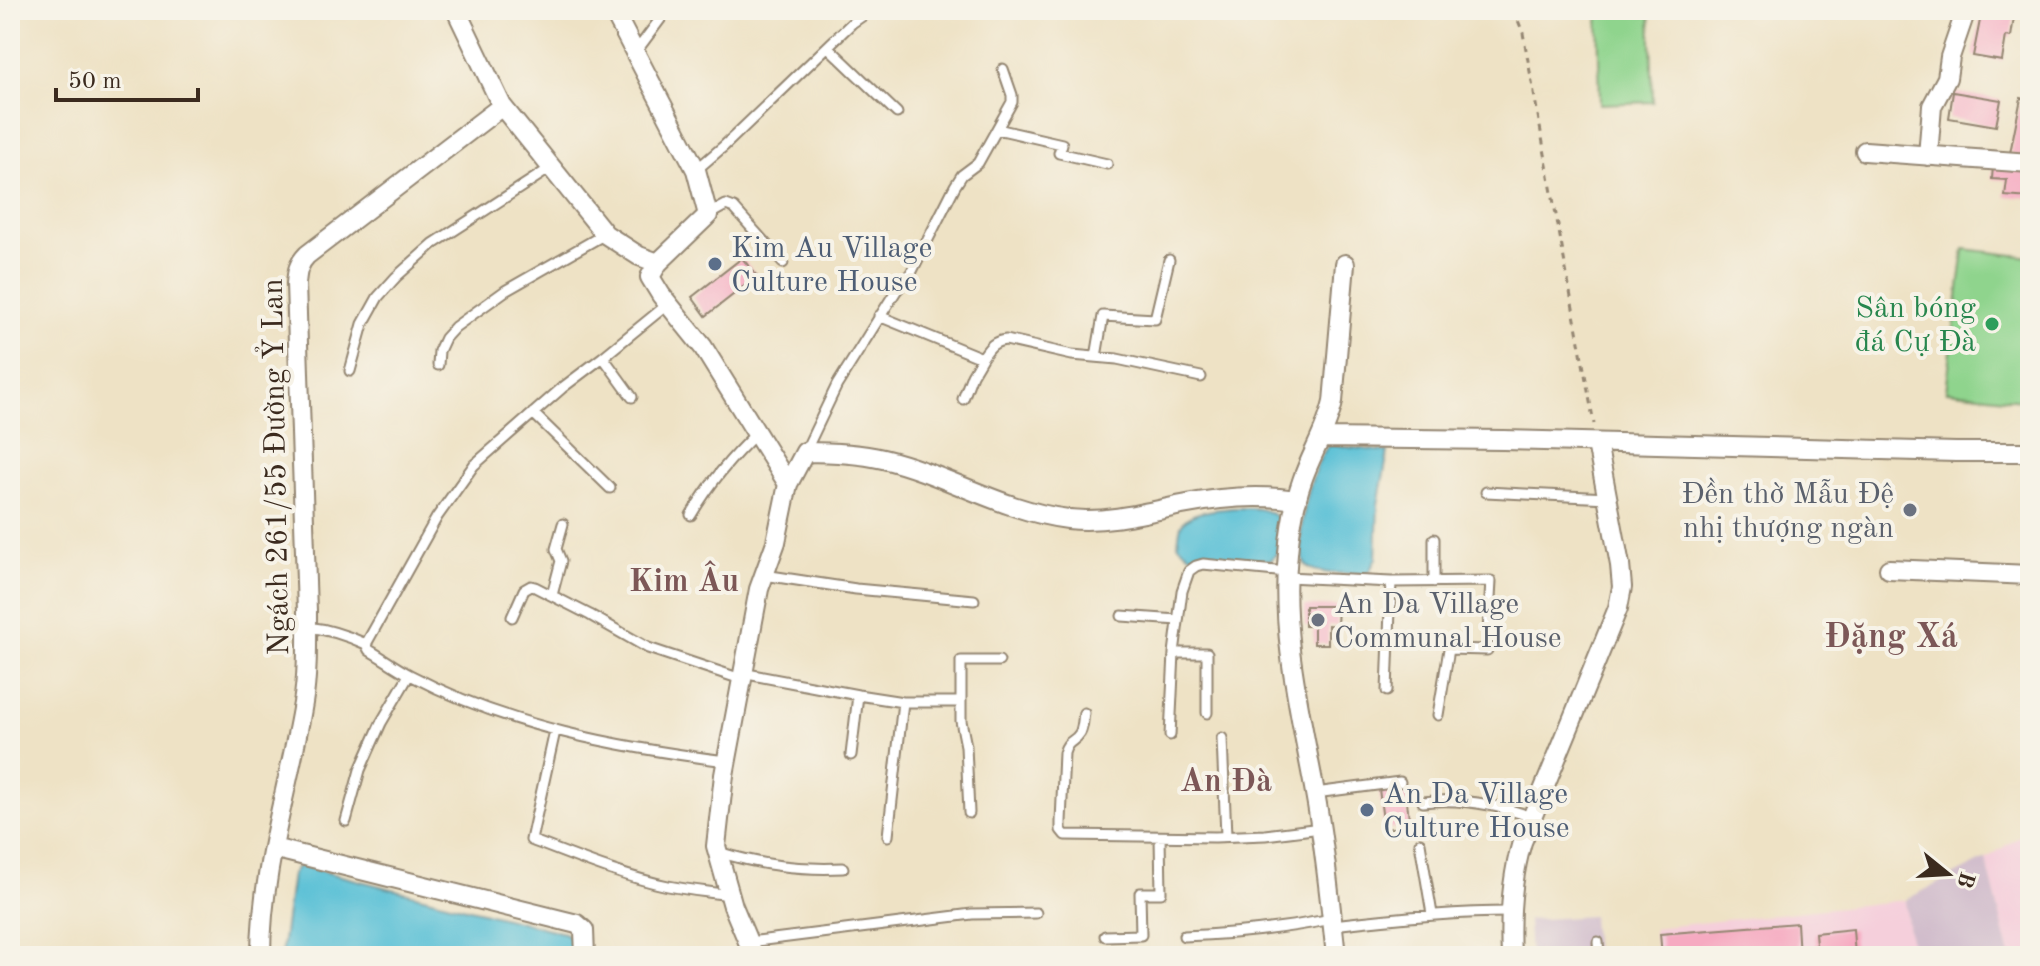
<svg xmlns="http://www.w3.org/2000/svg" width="2040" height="966" font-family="'Old Standard TT',serif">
<rect width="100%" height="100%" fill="#f7f3e8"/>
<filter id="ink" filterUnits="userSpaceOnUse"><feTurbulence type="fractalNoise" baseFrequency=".0125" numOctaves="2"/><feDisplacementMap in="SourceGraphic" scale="16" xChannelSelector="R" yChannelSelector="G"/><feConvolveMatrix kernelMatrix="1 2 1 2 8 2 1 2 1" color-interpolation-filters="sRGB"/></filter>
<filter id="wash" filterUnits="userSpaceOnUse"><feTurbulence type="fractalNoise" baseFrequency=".006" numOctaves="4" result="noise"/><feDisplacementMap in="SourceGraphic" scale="32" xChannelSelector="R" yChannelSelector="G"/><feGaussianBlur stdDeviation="1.8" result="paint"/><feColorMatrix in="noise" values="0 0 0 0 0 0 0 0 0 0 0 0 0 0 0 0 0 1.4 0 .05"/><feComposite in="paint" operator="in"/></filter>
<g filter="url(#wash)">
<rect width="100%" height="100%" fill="#eee2c5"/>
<path fill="#f5cfdb" d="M2030,829V956H2010L1986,859Z
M1905,900L1912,956H1656L1654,928Z"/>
<path fill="#d1bdcc" d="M1986,859L2010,956H1912L1905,900Z
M1592,916L1595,956H1530L1528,920Z"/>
<path fill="#8fd48d" stroke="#657f56" stroke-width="2" d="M1598,10H1650L1653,102L1600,104Z
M1964,249L2030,257V401L1946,391Z"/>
<path fill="#58c0d6" stroke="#4a757a" stroke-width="2" d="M1330,445L1388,452L1378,504L1376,558L1369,572L1363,574C1349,573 1318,575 1308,567C1289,553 1312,458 1330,445Z
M1232,508C1248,508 1270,506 1279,521L1277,554L1271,560L1196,557L1189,554L1178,544C1179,538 1179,529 1182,524C1190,510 1218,510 1232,508Z
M302,866L564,933C574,938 572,946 573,956H281L292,874L296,868Z"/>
<g id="blocks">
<path fill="#f6aac1" d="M1982,10L2015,11L2011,37L2006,36L2002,61L1973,56Z
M1953,92L2001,100L1996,126L1949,118Z
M2021,98L2030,100V128L2024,156L2010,153Z
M1993,166L2030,170V198L2005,196L2007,180L1992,179Z
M742,258L757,276L706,316L692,297Z
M1305,606H1338L1337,626L1328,625V644H1314V626H1305Z
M1405,786L1410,826L1384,829L1379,789Z
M1797,923L1799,956H1662L1660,934Z
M1853,929L1855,956H1817L1815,933Z"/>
</g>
</g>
<g filter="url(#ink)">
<use href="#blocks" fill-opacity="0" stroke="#948672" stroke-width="2"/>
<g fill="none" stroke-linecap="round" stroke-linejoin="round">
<g stroke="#948672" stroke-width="13">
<path id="lane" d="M706,10L709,11
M828,47L897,113
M635,53L667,10
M997,129L1062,144L1059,153L1107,164
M696,170L724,146L852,23L871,10
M708,215L726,205L734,208L783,263
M879,316L982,358C989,348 993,341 1006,340L1072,355L1117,359L1201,377
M603,357L632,397
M1096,357L1103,316L1155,319L1169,260
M438,365L439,351L445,338L455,327L505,291L605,234
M350,371L363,324L378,297L396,277L433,244L552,167
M963,399L972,375L982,358
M533,413L610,488
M805,452L837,385L896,291L911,273L955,186L962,175L978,163L1012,102V95L1003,69
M1486,492L1608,498
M691,515C710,483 729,459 757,433
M764,575L856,589L974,600
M1287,577L1391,582L1491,581L1487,650L1449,649L1438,715
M1434,582V539
M552,595L561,561L556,549L563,524
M1122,616L1178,620
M512,617L524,590L531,586L535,587L590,615L648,648L741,679
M307,627C328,629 346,635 366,644L369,650C383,658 396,668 410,675C509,727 617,747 726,761
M366,644L437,517L474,465L562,388L603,357L668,304
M1174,653H1207V713
M742,673L858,695L903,702H961V721L966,746L969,813
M1387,691L1391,582
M961,702V661H999
M1084,713C1083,719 1083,728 1080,733C1074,743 1068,739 1064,753L1061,822V830L1065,835L1215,837L1265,835L1321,828
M555,731L531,840C576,857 621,876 668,886C688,890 710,892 730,895
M1170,735L1174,653L1182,591L1189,571L1196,566L1203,564L1287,572
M1222,738L1226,836
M851,755L858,695
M1315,793L1400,782
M1423,802C1462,798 1496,804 1531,817
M346,821L360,770L381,723L409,675
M888,836L903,702
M1420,843L1432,914
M718,852C761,865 798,870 843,868
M1333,925C1392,918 1450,912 1510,912
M1105,936L1141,935L1140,893H1161L1160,837
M1184,936C1235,934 1282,929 1332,919
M749,942L972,914L1036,913
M1598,942L1599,956"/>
</g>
<g stroke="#948672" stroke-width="22">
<path id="street" d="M456,10L502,106
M613,10L696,170L708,215L658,263L650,277L661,295L703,347L788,484L776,542L759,589L724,775L716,846L733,906L754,956
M1865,151L2030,163
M1928,156L1932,106L1947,78L1950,57L1966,10
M1321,438L1503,440L1956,452H2030
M788,484L805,452C831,452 857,453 883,459C947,474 1002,511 1068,519C1107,523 1144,513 1182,505C1221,497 1258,494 1297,500
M1889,569L2030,575
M273,848L577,924L584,930L585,956
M261,956C261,869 289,787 303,703C308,673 307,641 307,611L296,284C297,272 298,264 307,255L502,106L605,234L639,256L658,263
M1336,956C1330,902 1325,847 1315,793C1301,715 1280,633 1288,553C1290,529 1294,504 1302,481C1311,454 1327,430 1333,402L1345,264
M1511,956C1509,916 1511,880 1522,842L1618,608L1622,587L1620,565L1597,443"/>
</g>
<path stroke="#948672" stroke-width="3" stroke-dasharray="6 6" stroke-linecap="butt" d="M1514,10L1523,33L1594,424"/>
<use href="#lane" stroke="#fff" stroke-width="9"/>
<use href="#street" stroke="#fff" stroke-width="18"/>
</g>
</g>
<g fill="#5c6f8a" stroke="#f7f3e8" stroke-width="3">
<circle cx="715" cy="264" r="8"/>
<circle cx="1367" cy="810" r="8"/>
</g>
<circle fill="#2e9e5b" stroke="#f7f3e8" stroke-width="3" cx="1992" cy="324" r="8"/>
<g fill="#6b7280" stroke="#f7f3e8" stroke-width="3">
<circle cx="1910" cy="510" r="8"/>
<circle cx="1318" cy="620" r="8"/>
</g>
<g text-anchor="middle" stroke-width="8" stroke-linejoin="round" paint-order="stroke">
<g font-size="30" fill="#4e5e75" stroke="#f7f3e8" text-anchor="start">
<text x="731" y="257">Kim Au Village<tspan x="731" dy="34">Culture House</tspan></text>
<text x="1383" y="803">An Da Village<tspan x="1383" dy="34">Culture House</tspan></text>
</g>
<g font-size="30" fill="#27864d" stroke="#f7f3e8" text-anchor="end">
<text x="1976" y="317">Sân bóng<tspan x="1976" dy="34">đá Cự Đà</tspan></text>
</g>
<g font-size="30" fill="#3b2a1e" stroke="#f7f3e8">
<text transform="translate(275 467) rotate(-91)" y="10">Ngách 261/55 Đường Ỷ Lan</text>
</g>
<g font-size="30" fill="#5b616d" stroke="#f7f3e8" text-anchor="end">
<text x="1894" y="503">Đền thờ Mẫu Đệ<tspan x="1894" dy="34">nhị thượng ngàn</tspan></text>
<text x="1334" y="613" text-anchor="start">An Da Village<tspan x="1334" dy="34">Communal House</tspan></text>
</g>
<g font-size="32" font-weight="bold" fill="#7c5757" stroke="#f7f3e8">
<text x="684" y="591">Kim Âu</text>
<text x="1226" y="791">An Đà</text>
</g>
<g font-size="34" font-weight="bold" fill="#7c5757" stroke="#f7f3e8">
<text x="1891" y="647">Đặng Xá</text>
</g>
</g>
<rect width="2040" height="966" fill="none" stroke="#f7f3e8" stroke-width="40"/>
<g transform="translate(1948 874) rotate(108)" stroke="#f7f3e8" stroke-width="6" paint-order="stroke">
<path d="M0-6L14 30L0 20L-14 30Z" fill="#3b2a1e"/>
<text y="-12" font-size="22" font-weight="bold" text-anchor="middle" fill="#3b2a1e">B</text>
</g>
<path d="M56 88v12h142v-12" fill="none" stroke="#3b2a1e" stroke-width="4"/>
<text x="68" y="88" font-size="24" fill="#3b2a1e" stroke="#f7f3e8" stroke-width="6" paint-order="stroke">50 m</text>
</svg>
